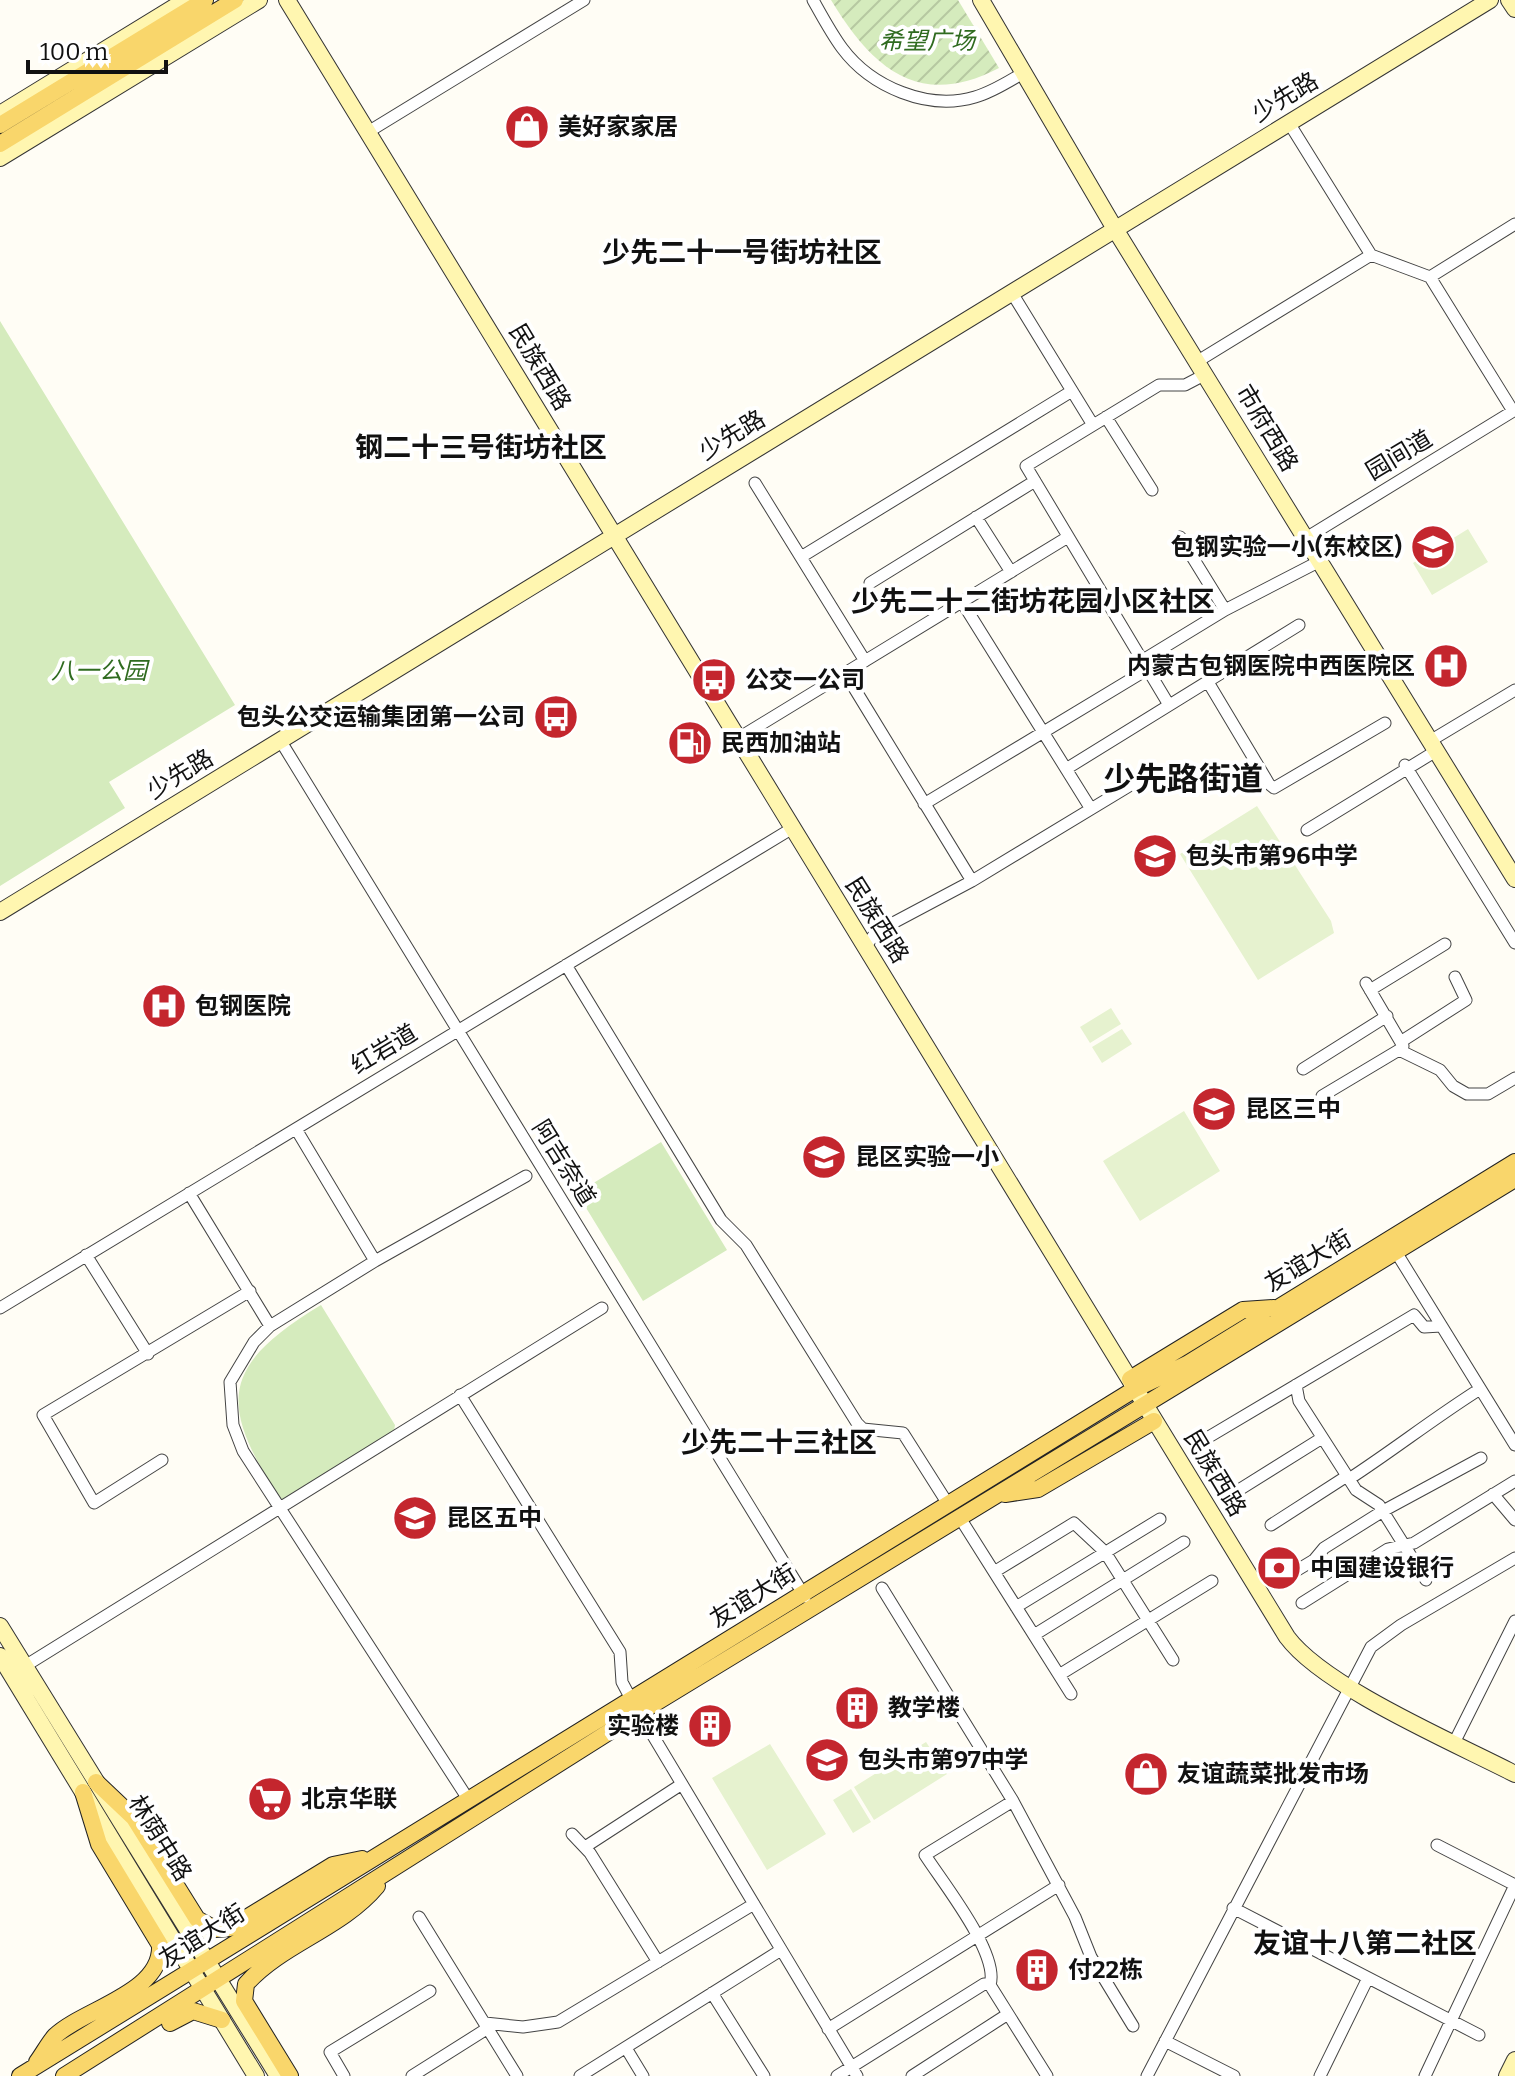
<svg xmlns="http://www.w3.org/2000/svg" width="1515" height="2076" font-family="Bitter,'Noto Sans SC',serif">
<defs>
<pattern id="garden-furrows" width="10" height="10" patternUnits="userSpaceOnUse" patternTransform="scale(2)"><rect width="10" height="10" fill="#d5ebbd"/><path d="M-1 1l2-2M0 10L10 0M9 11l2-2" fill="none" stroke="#b6c8a1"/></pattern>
</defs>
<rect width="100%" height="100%" fill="#fffdf5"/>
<path fill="#d5ebbd" d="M0,321L235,705L109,782L125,808L0,886Z
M661,1142L727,1250L643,1301L577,1193Z
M321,1305L395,1425L394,1431L281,1500C218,1404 220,1366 321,1305Z"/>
<path fill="url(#garden-furrows)" d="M831,0H958L999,68C919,110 872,68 831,0Z"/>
<path fill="#e6f2cf" d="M1468,529L1488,562L1432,595L1413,563Z
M1257,806L1331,921L1334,933L1258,980L1180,854Z
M1111,1008L1121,1024L1090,1043L1080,1027Z
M1122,1029L1132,1044L1102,1063L1092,1047Z
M1184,1111L1220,1171L1140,1221L1103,1161Z
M926,1742L947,1774L874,1820L854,1787Z
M770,1744L826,1834L767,1870L712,1778Z
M851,1789L871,1822L853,1833L833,1800Z"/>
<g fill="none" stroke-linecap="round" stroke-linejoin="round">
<g stroke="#444" stroke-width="13">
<path id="street" d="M813,0C822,16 831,33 842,48C871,87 928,111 975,97C993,92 1009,81 1025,72
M1289,123L1371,255L1430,277L1513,411
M368,132L584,0
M1430,277L1515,224
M1012,293L1093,425
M1198,361L1371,255
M1106,417L1152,490
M755,483L865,661
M976,517L1011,572
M1180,537L1225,610
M1306,538L1515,410
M801,557L1072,391
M870,583L1035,481
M962,602L1091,809
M1143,660L1225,610L1320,561
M845,673L972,881
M1208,682L1269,784L1274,788L1385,723
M1169,705L1026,466L1159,385H1185L1206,374
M737,739L1068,537
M280,740L805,1597
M1430,741L1515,690
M1405,765L1515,943
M1066,769L1299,625
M924,804L1148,669
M1307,830L1436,751
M866,946L876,932L972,881L1134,783
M566,965L721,1220L746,1245L857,1423L863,1429L903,1433L948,1504
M1366,983L1403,1046
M1370,990L1445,944
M1402,1041L1466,1000L1455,977
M1303,1069L1387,1016
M1322,1096L1399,1050L1440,1070L1453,1086L1467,1094H1488L1515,1078
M296,1129L375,1261
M189,1193L270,1326
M1396,1252L1515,1445
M86,1255L148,1354
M0,1308L791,829
M1296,1385L1299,1401L1356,1490L1379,1505L1426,1580
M460,1395L620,1652L622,1682L631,1699L857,2076
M1207,1438L1414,1315L1424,1327L1441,1326
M162,1460L94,1503L43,1415L250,1291
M1349,1479C1395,1449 1434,1418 1480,1389
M1234,1493L1322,1438
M1493,1494L1515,1520
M960,1518L1071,1694
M1271,1525L1347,1476
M994,1572L1074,1523L1105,1552L1173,1660
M1289,1575L1314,1560L1324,1548L1383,1511L1481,1458
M882,1588L1013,1801L1075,1917L1091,1957L1133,2026
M1302,1603L1388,1549L1414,1543L1515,1481
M1016,1607L1160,1519
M1034,1635L1184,1542
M25,1666L602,1308
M1059,1675L1212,1581
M1454,1743L1515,1621
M468,1799L243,1451L233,1425L230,1382L254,1342L270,1326L375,1261L526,1176
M1013,1801L925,1855C943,1883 1000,1954 990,1985L1047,2076
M572,1834L590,1853L658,1962
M1437,1845L1515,1885
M585,1847L682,1784
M1233,1908L1479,2035
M419,1917L517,2076
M712,1993L764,2076
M485,2023L523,2027L558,2022L754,1904
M828,2029L1059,1885
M1165,2041L1234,2076
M626,2048L643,2076
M344,2076L330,2052L430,1991
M412,2076L488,2028
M580,2076L781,1950
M837,2076L984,1984L990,1985
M912,2076L1008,2014
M1147,2076L1371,1647L1401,1625L1515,1558
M1320,2076L1368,1978
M1425,2076L1515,1885"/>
</g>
<g stroke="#333" stroke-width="18">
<path id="secondary" d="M287,0L1287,1637C1324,1687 1455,1743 1515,1774
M981,0L1115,229L1515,879
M1509,0L1515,9
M0,114L186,0
M0,158L259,0
M0,912L1490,0
M0,1626L278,2076
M0,1656L256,2076
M1507,2076L1515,2060"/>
</g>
<g stroke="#222" stroke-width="18">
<path id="primary" d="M0,125L205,0
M0,144L235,0
M1130,1379L1243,1310L1274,1308
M1005,1494L1038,1489L1154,1421
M96,1782L134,1818L197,1919L215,1929L230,1928L333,1865L362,1859
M170,2023L193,2011L222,2020
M37,2062C43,2054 48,2044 55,2036C83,2009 163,1993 160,1945L99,1844L83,1792
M20,2076L1135,1389L1187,1364L1515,1162
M64,2076L639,1713L1515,1179
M290,2076L244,2001L246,1984C283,1943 341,1929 377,1886"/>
</g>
<use href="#street" stroke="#fff" stroke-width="11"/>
<use href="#secondary" stroke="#fff6b0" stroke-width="16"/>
<use href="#primary" stroke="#f9d66b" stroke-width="16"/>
</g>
<defs>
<g id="shop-disc" transform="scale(2.3)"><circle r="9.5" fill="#c4262e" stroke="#fff"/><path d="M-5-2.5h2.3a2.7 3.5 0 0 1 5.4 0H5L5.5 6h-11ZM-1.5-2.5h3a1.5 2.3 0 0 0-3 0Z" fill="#fff"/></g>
<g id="school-disc" transform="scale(2.3)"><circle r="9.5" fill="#c4262e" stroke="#fff"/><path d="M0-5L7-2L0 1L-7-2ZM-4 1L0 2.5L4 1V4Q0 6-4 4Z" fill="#fff"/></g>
<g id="hospital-disc" transform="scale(2.3)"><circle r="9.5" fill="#c4262e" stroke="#fff"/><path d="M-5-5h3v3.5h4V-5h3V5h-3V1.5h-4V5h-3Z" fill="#fff"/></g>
<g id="bus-disc" transform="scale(2.3)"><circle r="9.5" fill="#c4262e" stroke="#fff"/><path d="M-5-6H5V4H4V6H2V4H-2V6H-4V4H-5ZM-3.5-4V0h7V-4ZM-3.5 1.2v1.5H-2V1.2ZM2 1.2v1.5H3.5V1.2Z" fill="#fff"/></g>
<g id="fuel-disc" transform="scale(2.3)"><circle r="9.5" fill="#c4262e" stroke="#fff"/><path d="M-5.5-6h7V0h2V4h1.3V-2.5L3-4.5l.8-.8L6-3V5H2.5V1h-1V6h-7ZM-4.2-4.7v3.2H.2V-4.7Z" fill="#fff"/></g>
<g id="bank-disc" transform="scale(2.3)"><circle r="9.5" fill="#c4262e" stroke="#fff"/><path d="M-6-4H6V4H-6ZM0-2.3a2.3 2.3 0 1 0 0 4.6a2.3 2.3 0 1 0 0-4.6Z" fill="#fff"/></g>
<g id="building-disc" transform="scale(2.3)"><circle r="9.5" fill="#c4262e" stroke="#fff"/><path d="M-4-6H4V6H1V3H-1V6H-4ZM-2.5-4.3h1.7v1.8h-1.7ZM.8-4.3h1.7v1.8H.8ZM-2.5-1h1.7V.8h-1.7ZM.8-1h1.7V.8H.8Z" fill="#fff"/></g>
<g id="supermarket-disc" transform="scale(2.3)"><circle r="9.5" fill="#c4262e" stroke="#fff"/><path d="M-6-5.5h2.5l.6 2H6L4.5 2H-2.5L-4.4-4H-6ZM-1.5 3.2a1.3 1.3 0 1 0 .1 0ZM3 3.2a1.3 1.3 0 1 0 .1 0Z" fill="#fff"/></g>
</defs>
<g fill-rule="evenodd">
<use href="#shop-disc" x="527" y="127"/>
<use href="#school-disc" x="1433" y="547"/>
<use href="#hospital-disc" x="1446" y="666"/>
<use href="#bus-disc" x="714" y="680"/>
<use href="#bus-disc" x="556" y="717"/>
<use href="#fuel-disc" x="690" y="743"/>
<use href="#school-disc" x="1155" y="856"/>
<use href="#hospital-disc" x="164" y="1006"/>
<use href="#school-disc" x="1214" y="1109"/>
<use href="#school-disc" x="824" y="1157"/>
<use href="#school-disc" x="415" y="1518"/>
<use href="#bank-disc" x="1279" y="1568"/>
<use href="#building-disc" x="857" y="1708"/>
<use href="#building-disc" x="710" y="1726"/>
<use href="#school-disc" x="827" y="1760"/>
<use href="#shop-disc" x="1146" y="1774"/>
<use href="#supermarket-disc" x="270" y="1799"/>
<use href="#building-disc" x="1037" y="1970"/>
</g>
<g text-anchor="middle" stroke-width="8" stroke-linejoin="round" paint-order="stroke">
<g font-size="24" font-style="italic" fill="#2f6b1f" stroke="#fff">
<text x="927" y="49">希望广场</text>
<text x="99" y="679">八一公园</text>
</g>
<g font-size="24" fill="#111" stroke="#fff">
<text transform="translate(1285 97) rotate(-31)" y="8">少先路</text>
<text transform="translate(540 367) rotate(59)" y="8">民族西路</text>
<text transform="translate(1267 428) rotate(59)" y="8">市府西路</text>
<text transform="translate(732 435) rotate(-31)" y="8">少先路</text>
<text transform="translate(1399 455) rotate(-31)" y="8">园间道</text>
<text transform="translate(180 774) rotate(-31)" y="8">少先路</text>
<text transform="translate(877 920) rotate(58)" y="8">民族西路</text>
<text transform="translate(384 1049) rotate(-31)" y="8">红岩道</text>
<text transform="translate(564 1163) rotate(58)" y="8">阿吉奈道</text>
<text transform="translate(1308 1261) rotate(-31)" y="8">友谊大街</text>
<text transform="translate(1215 1473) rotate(59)" y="8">民族西路</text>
<text transform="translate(753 1596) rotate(-32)" y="8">友谊大街</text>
<text transform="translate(160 1838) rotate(58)" y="8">林荫中路</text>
<text transform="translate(202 1936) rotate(-32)" y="8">友谊大街</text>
</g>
<g font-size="24" font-weight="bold" fill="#111" stroke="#fff" text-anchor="start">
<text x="558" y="135">美好家家居</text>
<text x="1402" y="555" text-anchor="end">包钢实验一小(东校区)</text>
<text x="1415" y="674" text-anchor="end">内蒙古包钢医院中西医院区</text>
<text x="745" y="688">公交一公司</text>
<text x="525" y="725" text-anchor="end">包头公交运输集团第一公司</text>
<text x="721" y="751">民西加油站</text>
<text x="1186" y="864">包头市第96中学</text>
<text x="195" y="1014">包钢医院</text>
<text x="1245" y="1117">昆区三中</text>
<text x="855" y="1165">昆区实验一小</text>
<text x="446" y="1526">昆区五中</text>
<text x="1310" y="1576">中国建设银行</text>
<text x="888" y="1716">教学楼</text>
<text x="679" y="1734" text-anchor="end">实验楼</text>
<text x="858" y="1768">包头市第97中学</text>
<text x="1177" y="1782">友谊蔬菜批发市场</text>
<text x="301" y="1807">北京华联</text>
<text x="1068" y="1978">付22栋</text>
</g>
<g font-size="28" font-weight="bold" fill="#111" stroke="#fff">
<text x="742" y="262">少先二十一号街坊社区</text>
<text x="481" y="457">钢二十三号街坊社区</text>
<text x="1033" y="611">少先二十二街坊花园小区社区</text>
<text x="779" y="1452">少先二十三社区</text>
<text x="1365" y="1953">友谊十八第二社区</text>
</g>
<g font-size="32" font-weight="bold" fill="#111" stroke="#fff">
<text x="1183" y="790">少先路街道</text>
</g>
</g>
<path d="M28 60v12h138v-12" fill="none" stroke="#111111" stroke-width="4"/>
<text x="40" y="60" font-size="24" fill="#111111" stroke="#ffffff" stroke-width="6" paint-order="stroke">100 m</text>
</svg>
